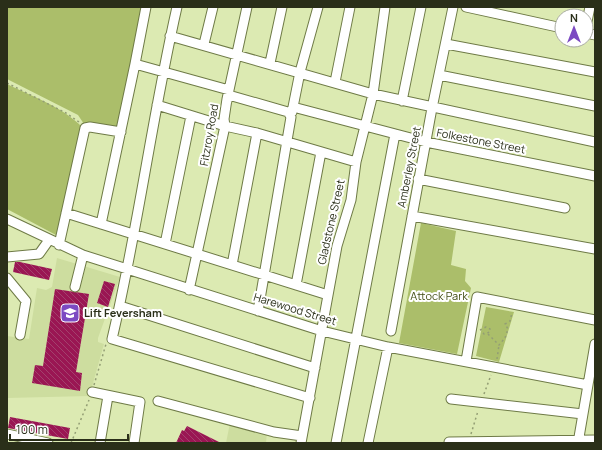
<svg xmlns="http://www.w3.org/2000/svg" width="602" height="450" font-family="Manrope,sans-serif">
<defs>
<pattern id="building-back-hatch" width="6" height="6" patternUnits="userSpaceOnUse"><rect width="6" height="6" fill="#9a1653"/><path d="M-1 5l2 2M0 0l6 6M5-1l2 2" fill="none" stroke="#a3416d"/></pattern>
</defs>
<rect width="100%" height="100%" fill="#dceab2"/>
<path fill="#cddd9f" d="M57,258L120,277L98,338V342L104,344L90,394L89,396L7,398V336L29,339L37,288L46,290L52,287Z
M230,423L267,432L266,443H226Z"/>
<path fill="#abbe6a" d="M7,7H142L118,126L112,129L84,124L78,115L7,79Z
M7,84C31,96 63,107 82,127L80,130L69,184L56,235L7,209Z
M421,223L456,231L451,265L466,269L465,281L471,288L457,354L399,343Z
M486,307L514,312L499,362L476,356Z"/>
<path fill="url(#building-back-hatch)" d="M15,262H20L52,269L49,280L13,272Z
M104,281L115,284L108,307L97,303Z
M55,289L89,294L76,372L82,373L80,391L32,383L35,365L43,366Z
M10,417L70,428L68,439L8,428Z
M187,426L221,443H176L182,430L184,431Z"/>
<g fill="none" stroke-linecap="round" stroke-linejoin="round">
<g stroke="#6e7a46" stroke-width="11">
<path id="minor" d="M177,7C152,117 138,229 112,339L310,398
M466,7L562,28
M586,26L590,7
M586,33L595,35
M170,36L373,94L595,142
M204,44L213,7
M446,44L595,72
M270,63L282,7
M135,64L229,90
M439,75L595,106
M335,82L350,7
M227,99L232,96L288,112L291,117L258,311
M402,101L421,7
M157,105L225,126L257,133L356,162
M293,107L426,142L595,176
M292,112L300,72L318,7
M418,179L565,208
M66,213L328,295
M412,216L595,249
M7,219L83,255L322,331L388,347L588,385
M101,224L135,64L146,7
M165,244L191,116
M59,245L85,128L90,127L121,132
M7,257L39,254L49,240
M232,265L257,133
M7,278L26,301L20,335
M296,285L321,152
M75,287L83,255
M189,290L225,126L224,119L227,99L247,7
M120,306L315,368
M391,331L432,108L453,7
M466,361L477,297L595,320
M92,392L140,402L134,443
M451,399L583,414
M158,401L274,432L302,436
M7,434L48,443
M449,442L595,440
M100,443L108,396
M301,443L337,246L351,200L356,162L373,94L385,7
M336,443L395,134
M368,443L388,347
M578,443L595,344"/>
</g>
<path stroke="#939e74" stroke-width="1.5" stroke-dasharray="2 3" stroke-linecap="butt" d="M7,83L66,113L79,122
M480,330L486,327L490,329V332L484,334L481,330
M488,334L499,345L505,338L508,329L505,324L510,321L512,313
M497,359L499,345
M94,385L106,344
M484,394L491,375
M471,434L478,411
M71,443L89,400"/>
<use href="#minor" stroke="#fff" stroke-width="9"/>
</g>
<defs>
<g id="school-square" transform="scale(1)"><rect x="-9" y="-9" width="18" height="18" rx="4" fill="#7c4ac2" stroke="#fff"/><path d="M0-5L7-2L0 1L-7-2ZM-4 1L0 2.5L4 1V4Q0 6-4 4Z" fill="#fff"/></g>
</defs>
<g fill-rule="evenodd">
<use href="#school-square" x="70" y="313"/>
</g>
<g text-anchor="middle" stroke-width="4" stroke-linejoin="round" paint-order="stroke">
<g font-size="11" fill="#2a2f19" stroke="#fff">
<text transform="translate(209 135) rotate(-80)" y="4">Fitzroy Road</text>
<text transform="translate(481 141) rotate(11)" y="4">Folkestone Street</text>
<text transform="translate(409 167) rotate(-79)" y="4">Amberley Street</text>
<text transform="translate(331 222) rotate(-77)" y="4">Gladstone Street</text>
<text transform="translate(295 309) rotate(17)" y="4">Harewood Street</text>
</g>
<g font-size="11" fill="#434e15" stroke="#fff">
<text x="439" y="300">Attock Park</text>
</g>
<g font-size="11" font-weight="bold" fill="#2a2f19" stroke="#fff" text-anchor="start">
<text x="84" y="317">Lift Feversham</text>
</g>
</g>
<rect width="602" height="450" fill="none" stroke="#2a2f19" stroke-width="16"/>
<g transform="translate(574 28)"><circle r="19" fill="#ffffff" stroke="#aaaca3"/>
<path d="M0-3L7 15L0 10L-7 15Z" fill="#7c4ac2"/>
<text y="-6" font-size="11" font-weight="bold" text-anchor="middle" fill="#2a2f19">N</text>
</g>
<path d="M10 434v6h118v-6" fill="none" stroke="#2a2f19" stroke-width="2"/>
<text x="16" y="434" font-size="12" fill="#2a2f19" stroke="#ffffff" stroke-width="3" paint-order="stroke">100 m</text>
</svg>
